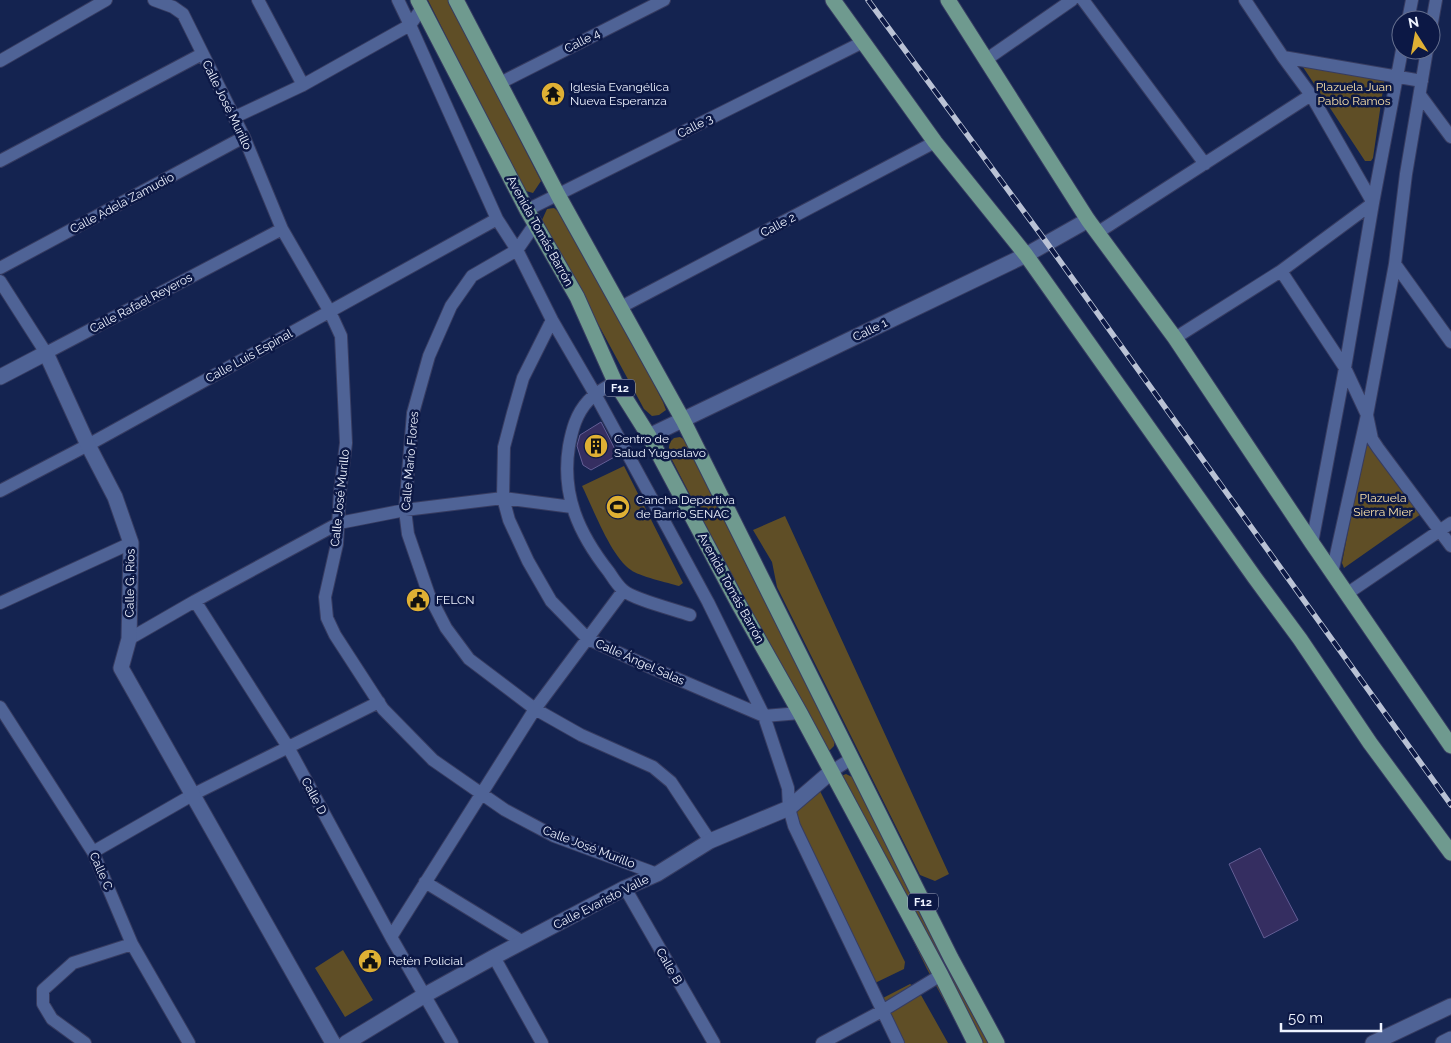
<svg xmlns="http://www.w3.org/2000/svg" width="1451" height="1043" font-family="Raleway,sans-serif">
<rect width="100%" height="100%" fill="#142350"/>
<path fill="#5f4e26" d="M428,0H449L541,181L533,193L526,191L522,187Z
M1299,61L1385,76L1373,158L1371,161H1365Z
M554,208L560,213L628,333L663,402L666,410L659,415L652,416L644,409L542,220L547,209Z
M680,437L685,440L835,739L834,746L830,750L824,751L771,652L668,452L670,442L674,438Z
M1366,437L1421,514L1344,568L1342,563Z
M624,466L683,583L679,586C669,583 638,576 631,570C611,557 593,508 582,486Z
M785,516L949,874L935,881L920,875L777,587L772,562L753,530Z
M846,774L852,777L858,785L989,1043H967L927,969L839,789L841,776Z
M820,791L905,962L904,969L875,983L787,816L812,793Z
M343,950L373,1000L345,1017L315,968Z
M910,984L917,988L948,1043H901L883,998Z"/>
<path fill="#352e61" stroke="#635e95" d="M601,422L618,455L591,470L583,465L577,446L578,442L580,435Z
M1260,848L1298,920L1264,938L1229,864Z"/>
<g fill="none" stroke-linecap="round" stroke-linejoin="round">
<g stroke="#373c61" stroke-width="14">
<path id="street" d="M154,0L173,7L183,14L244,137L282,229L330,312L341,336L346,443L340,492L337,544L325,597L327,618L335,635L383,709L433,760L505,810L554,836L657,874
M258,0L303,85
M398,0L410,25L497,219L517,250L552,320L595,394L708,602L764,716L788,788L789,808L794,826L898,1043
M1083,0L1205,164
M1408,20L1412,0
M1431,28L1436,0
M1283,57L1422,81
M987,59L1072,0
M0,61L106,0
M500,83L664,0
M1420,95L1451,137
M235,117L303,85L410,25L422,8
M0,161L202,54
M527,210L863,42
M535,224L517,250L472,276L451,306L429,356L413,413L405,510L408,534L429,595L446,628L469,659L535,709L581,735L653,767L671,782L710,841
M1097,233L1311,95L1283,57L1245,0
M1395,264L1451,342
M0,268L244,137
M1281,271L1345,368L1367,415L1372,439L1378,448L1451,546
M0,281L46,353L282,229
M621,307L935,142
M552,320L523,378L513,413L504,447L503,498L509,520L528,561L551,601L588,639L652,668L764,716L800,713
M1175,338L1281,271L1373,203L1311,95
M615,382C606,387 595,393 588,401C576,414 572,430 569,446C561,495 579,534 609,572C613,578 617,585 623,590C632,599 676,610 690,615
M0,491L88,445L497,219
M1312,543L1345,368L1373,203L1402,50
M1332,573L1367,415L1395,264L1406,174L1427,50
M1348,593L1451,523
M195,601L288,747L391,937L452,1043
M0,603L131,543
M129,639L195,601L339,523L405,510L503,498L572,507
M0,707L93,852L132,944L189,1043
M832,771L851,759
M93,852L194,794L379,702
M425,882L523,942
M625,888L714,1043
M391,937L535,709L623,591
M494,957L542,1043
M85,1043L52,1019L43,1004V990L73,963L132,944
M822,1043L882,1011L941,975"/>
</g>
<g stroke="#373c61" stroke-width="17">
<path id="secondary" d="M0,377L46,353L88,445L115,497L131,543L129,639L121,668L333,1043
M649,436L1026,255L1088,220
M346,1043L425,995L494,957L625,888L657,874L710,841L789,808L832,771
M1373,1043L1451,1006
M1443,1043L1451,1039"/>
</g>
<g stroke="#373c61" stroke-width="17">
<path id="primary" d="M418,0L527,210L577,297L615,382L649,436L738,603L800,713L941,975L975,1043
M456,0L558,195L683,420L951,958L997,1043
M833,0L935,142L1026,255L1255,578L1300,639L1370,743L1451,853
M948,0L1088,220L1175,338L1312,543L1451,746"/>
</g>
<use href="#street" stroke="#4f6396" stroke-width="12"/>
<use href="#secondary" stroke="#4f6396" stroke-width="15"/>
<use href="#primary" stroke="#6f9a8f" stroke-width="15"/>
<g stroke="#bac2d5" stroke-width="5.5">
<path id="rail" d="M868,0L1047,243L1451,805"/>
</g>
<use href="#rail" stroke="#0c1845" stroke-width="4" stroke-dasharray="11" stroke-linecap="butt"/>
</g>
<defs>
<g id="temple-disc" transform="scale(1.25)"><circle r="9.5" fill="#dfb034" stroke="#0c1845"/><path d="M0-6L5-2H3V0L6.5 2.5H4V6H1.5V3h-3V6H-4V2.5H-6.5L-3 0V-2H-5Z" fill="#111"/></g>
<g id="building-disc" transform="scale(1.25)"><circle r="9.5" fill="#dfb034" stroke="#0c1845"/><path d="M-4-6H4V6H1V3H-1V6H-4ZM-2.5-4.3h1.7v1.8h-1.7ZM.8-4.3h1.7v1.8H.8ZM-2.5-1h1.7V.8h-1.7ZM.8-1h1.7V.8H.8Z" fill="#111"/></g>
<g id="stadium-disc" transform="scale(1.25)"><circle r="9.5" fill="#dfb034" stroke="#0c1845"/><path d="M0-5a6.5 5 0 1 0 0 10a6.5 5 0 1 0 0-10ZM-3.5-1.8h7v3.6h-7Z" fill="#111"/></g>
<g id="civic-disc" transform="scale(1.25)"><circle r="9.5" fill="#dfb034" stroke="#0c1845"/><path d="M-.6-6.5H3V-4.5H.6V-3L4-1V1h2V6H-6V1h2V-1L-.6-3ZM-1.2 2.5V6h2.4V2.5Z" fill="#111"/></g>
</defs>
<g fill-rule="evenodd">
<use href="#temple-disc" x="553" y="94"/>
<use href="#building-disc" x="596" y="446"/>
<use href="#stadium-disc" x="618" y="507"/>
<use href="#civic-disc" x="418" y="600"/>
<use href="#civic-disc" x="370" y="961"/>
</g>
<g text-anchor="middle" stroke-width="5" stroke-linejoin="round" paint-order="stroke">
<g fill="#0c1845" stroke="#aab1c7" stroke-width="1">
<rect x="605" y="379.5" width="30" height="17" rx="4"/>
<rect x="908" y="893.5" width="30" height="17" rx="4"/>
</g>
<g font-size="11" font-weight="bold" fill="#eef3ff">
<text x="620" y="392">F12</text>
<text x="923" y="906">F12</text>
</g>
<g font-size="12" fill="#eef3ff" stroke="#0c1845">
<text transform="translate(582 41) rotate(-27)" y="4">Calle 4</text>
<text transform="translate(227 105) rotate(64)" y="4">Calle José Murillo</text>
<text transform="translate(695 126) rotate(-27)" y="4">Calle 3</text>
<text transform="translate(122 203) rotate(-28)" y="4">Calle Adela Zamudio</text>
<text transform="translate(778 225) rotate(-28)" y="4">Calle 2</text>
<text transform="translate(540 231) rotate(61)" y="4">Avenida Tomás Barrón</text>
<text transform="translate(141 303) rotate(-28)" y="4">Calle Rafael Reyeros</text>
<text transform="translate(870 330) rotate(-26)" y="4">Calle 1</text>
<text transform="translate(249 356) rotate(-29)" y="4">Calle Luis Espinal</text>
<text transform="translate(410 461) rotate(-85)" y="4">Calle Mario Flores</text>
<text transform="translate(340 498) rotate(-84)" y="4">Calle José Murillo</text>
<text transform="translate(130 583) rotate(-89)" y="4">Calle G. Ríos</text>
<text transform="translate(731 588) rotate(61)" y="4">Avenida Tomás Barrón</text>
<text transform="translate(640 662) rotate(24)" y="4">Calle Ángel Salas</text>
<text transform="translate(314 796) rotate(62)" y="4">Calle D</text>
<text transform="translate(589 847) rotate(21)" y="4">Calle José Murillo</text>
<text transform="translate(101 871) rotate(66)" y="4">Calle C</text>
<text transform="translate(601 902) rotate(-27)" y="4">Calle Evaristo Valle</text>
<text transform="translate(669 966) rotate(60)" y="4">Calle B</text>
</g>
<g font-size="12" fill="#eef3ff" stroke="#0c1845" text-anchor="start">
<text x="570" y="91">Iglesia Evangélica<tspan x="570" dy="14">Nueva Esperanza</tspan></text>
<text x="614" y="443">Centro de<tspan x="614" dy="14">Salud Yugoslavo</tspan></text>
<text x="636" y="504">Cancha Deportiva<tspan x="636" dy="14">de Barrio SENAC</tspan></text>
<text x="436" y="604">FELCN</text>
<text x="388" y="965">Retén Policial</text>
</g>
<g font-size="12" fill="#f9e0a8" stroke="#0c1845">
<text x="1354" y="91">Plazuela Juan<tspan x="1354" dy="14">Pablo Ramos</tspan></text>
<text x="1383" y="502">Plazuela<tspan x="1383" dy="14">Sierra Mier</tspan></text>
</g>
</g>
<g transform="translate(1416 35) rotate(349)"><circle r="24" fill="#0c1845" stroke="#66708f"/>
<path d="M0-4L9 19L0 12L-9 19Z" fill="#dfb034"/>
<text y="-8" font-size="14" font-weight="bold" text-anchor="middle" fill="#eef3ff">N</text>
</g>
<path d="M1281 1023v8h100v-8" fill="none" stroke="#eef3ff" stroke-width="2.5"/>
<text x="1288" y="1023" font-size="15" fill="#eef3ff" stroke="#0c1845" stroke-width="4" paint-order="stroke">50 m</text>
</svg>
